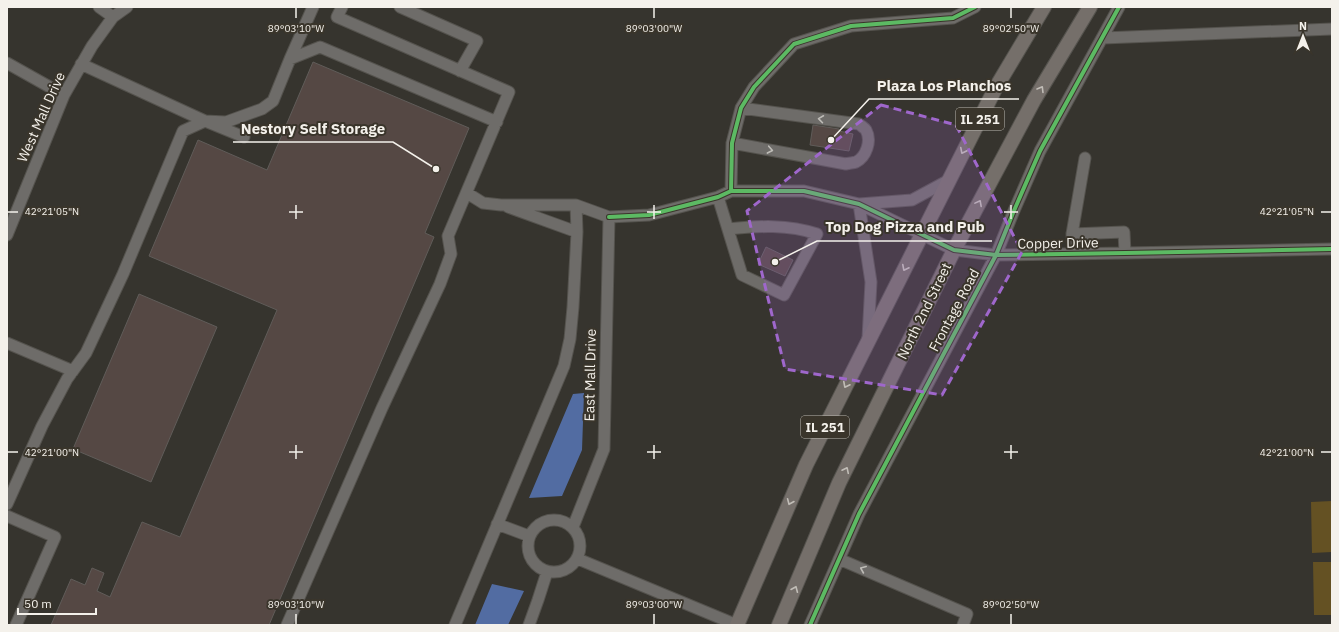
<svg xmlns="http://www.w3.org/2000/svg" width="1339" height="632" font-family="'IBM Plex Sans',sans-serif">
<rect width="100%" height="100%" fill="#36342e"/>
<path fill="#645123" d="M1332,501V552L1312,553L1311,502Z
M1313,562H1332V615H1314Z"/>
<path fill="#526ca2" d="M584,393L582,450L562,496L529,498L573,394Z
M492,584L524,591L508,625H475Z"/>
<path fill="#554844" stroke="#605c59" d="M313,62L469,128L425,233L434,237L269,625H51L71,579L85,585L92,568L104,573L97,591L110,597L142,522L180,537L277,310L149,256L198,140L267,170Z
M813,125L839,129V131L853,134L849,151L810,145Z
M766,247L793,260L785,276L758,264Z
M139,294L217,327L151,482L73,449Z"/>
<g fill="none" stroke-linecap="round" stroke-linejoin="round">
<g stroke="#55534e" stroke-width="13">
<path id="minor" d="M99,7L113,17
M400,7L477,41L460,71
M1103,38L1332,29
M290,59L313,7
M7,63L64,95
M81,64L205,121L244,137
M732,143L846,164C849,163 853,163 856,162C866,157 872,141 866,130C865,128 861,126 859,124L741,108
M731,191L732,143L741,108L754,87L794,44L851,26L953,18L975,7
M467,193L483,203L501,205H576L609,217L649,215L718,197L731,191H804L859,204L954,250L996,255L1125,253L1332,249
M718,197L742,275L784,295L817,234C788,224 758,226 728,229
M508,207L577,232
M1072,234L1124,232L1125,253
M7,235L64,95L92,46L113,17L127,7
M1073,254L1072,234L1085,158
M868,338L871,282L859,204L912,200L949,180
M7,343L73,371
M7,504L42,426L67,379L86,353L123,274L183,131L205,121L226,122L262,109L273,101L290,59L320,47L497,122
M7,516L55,537L16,625
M528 546a26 26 0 1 1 52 0a26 26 0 1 1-52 0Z
M497,524L529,536
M573,527L604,449L609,217
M578,559L737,625
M839,559L967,614L963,625
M287,625L382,408L440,284L451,254L448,236L509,92L337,17L342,7
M455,625L564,366L570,339L573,307L577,232L576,205
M529,625L538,600L547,572
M810,625L859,514L996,255L1013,213L1040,151L1119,7"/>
</g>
<g stroke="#55534e" stroke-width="16">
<path id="major" d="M737,625L806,465L995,89L1044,7
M779,625L839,483L954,250L1034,100L1090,7"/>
</g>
<use href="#minor" stroke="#6e6c69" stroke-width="11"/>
<use href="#major" stroke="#756f6a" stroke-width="14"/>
<g stroke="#3a352b" stroke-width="6">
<path id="cycleway" d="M731,191L732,143L741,108L754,87L794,44L851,26L953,18L975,7
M609,217L649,215L718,197L731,191H804L859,204L954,250L996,255L1125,253L1332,249
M810,625L859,514L996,255L1013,213L1040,151L1119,7"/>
</g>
<use href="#cycleway" stroke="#5cba63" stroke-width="4"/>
</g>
<defs><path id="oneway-chevron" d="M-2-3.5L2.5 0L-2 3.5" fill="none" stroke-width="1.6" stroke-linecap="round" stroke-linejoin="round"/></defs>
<g stroke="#c1bdb7">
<use href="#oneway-chevron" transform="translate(1041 89) rotate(-59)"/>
<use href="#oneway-chevron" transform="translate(963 151) rotate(117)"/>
<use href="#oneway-chevron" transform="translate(979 203) rotate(-62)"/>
<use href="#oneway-chevron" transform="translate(905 268) rotate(117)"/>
<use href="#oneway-chevron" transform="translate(846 385) rotate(117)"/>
<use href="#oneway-chevron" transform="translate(846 470) rotate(-64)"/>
<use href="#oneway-chevron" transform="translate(790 502) rotate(113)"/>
<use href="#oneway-chevron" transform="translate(795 589) rotate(-67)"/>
</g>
<g stroke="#bebcb7">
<use href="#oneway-chevron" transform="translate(821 119) rotate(-172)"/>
<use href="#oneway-chevron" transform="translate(770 150) rotate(11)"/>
<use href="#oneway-chevron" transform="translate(863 569) rotate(-157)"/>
</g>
<path fill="#9f67cc" fill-opacity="0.2" stroke="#9f67cc" stroke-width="3" stroke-dasharray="8 5" stroke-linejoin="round" d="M881,105L956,125L1022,252L942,395L785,369L747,211Z"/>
<path fill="none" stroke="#f4f1eb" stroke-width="1.5" d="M296,8V18M654,8V18M1011,8V18M296,205V219M654,205V219M1011,205V219M8,212H18M289,212H303M647,212H661M1004,212H1018M1321,212H1331M296,445V459M654,445V459M1011,445V459M8,452H18M289,452H303M647,452H661M1004,452H1018M1321,452H1331M296,614V624M654,614V624M1011,614V624"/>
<g text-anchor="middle" stroke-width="4" stroke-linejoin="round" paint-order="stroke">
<g fill="#3a352b" stroke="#bcb9b1" stroke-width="1">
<rect x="956" y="108" width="48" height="22" rx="3"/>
<rect x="801" y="416" width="48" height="22" rx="3"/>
</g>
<g font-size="13" font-weight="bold" fill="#f4f1eb">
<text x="980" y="124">IL 251</text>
<text x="825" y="432">IL 251</text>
</g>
<g font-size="14" fill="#f4f1eb" stroke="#3a352b">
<text transform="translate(41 117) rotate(-66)" y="5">West Mall Drive</text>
<text transform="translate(1058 243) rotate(-1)" y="5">Copper Drive</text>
<text transform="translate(954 310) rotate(-62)" y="5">Frontage Road</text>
<text transform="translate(924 311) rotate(-64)" y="5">North 2nd Street</text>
<text transform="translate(590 375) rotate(-89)" y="5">East Mall Drive</text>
</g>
</g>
<g font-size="10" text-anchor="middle" fill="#f4f1eb" stroke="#3a352b" stroke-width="4" stroke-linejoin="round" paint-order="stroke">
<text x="296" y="32">89°03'10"W</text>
<text x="654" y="32">89°03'00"W</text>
<text x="1011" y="32">89°02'50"W</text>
<text x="52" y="215">42°21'05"N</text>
<text x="1287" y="215">42°21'05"N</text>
<text x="52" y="456">42°21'00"N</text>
<text x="1287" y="456">42°21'00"N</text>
<text x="296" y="608">89°03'10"W</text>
<text x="654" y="608">89°03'00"W</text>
<text x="1011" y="608">89°02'50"W</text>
</g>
<path fill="none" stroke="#f4f1eb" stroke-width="1.5" d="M831 140L869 99H1019M436 169L393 142H233M775 262L817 241H992"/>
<g fill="#f4f1eb" stroke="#3a352b" stroke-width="1.5">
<circle cx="831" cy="140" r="4"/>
<circle cx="436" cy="169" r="4"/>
<circle cx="775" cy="262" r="4"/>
</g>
<g font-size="15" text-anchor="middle" font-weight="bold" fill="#f4f1eb" stroke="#3a352b" stroke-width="4" stroke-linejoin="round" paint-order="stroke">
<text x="944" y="91">Plaza Los Planchos</text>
<text x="313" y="134">Nestory Self Storage</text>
<text x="905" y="232">Top Dog Pizza and Pub</text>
</g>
<rect width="1339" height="632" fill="none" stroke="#f4f1eb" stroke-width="16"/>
<g transform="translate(1303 36)" stroke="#3a352b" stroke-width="3" paint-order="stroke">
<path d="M0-3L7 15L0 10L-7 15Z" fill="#f4f1eb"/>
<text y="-6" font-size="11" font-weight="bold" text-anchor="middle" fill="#f4f1eb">N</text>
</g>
<path d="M18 608v6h78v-6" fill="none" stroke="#f4f1eb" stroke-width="2"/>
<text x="24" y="608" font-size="12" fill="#f4f1eb" stroke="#3a352b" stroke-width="3" paint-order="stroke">50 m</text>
</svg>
